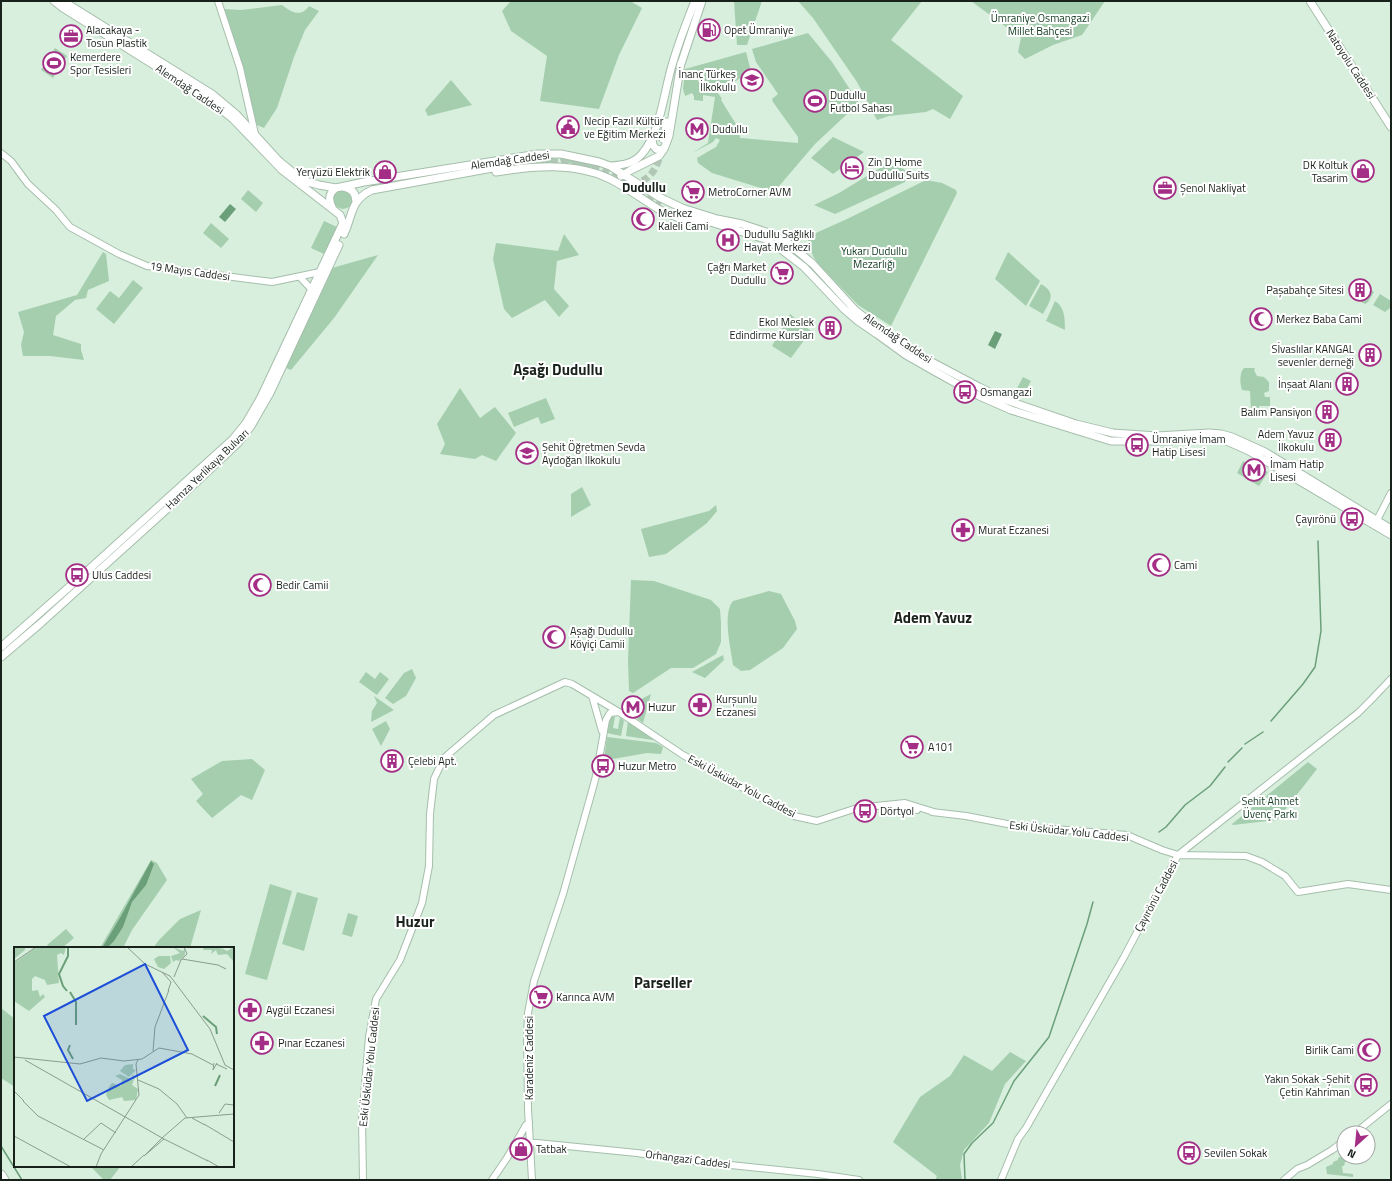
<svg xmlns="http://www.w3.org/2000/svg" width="1392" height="1181" font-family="'Titillium Web',sans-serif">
<rect width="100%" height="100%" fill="#d7efdc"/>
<path fill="#a5ceaf" d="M511,1H630L642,8L619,55L599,109L540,101L547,56L511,31L502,11Z
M734,1H762L747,45H737Z
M798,1H922L891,40L963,96L950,119L933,109L926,112L889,116L877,120L857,82L813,18Z
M971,1H1105L1082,35L1053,45L1025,59L1018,52L1021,38Z
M282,5C291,12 301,18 309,6L319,11L305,30L294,57L277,108L264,128L257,125L224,9L241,10Z
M808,33L832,62L859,103L815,144L774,192L712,173L698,163L697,158L716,147L720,140L716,138L713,142L692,153L708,143L715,97L703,95V101L694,100V96L692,93L685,96L683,89L685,69L746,52L751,71L720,91L716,90L722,99L721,100L739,129L740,138L798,143V137L773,102L772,99L778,94L756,62L752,49Z
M55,48L67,56L53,78L41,70Z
M451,80L472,105L428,116L425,110Z
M833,137L864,152L833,174L811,158Z
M554,155V163H535L509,167L508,162Z
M561,158L595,164L596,165L595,168H594L571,163L561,162L560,159Z
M890,162L909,172L908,176L905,182L835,214L814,205L839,193Z
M926,180L942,183L956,190L957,193L891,326L858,305L819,265L813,256L807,237L847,219Z
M333 199a10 10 0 1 1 20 0a10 10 0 1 1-20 0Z
M248,190L263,203L256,212L241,199Z
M324,221L337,227L324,254L311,248Z
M211,223L229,239L221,248L203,233Z
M564,234L579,255L557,261L554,289L569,306L559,317L545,300L512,318L504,309L493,259L496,243L558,251Z
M103,252L106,254L109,281L88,290L86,298L75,300L56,316L53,335L81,344V350L84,360L50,356H23L21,345L24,332L18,312L77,295Z
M1008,252L1040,281L1026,306L995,279Z
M378,255L334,318L291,370L284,367L332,268Z
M133,280L143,288L114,324L96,309L110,291L119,298Z
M1041,284C1057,293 1050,301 1043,314L1029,306Z
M1367,287L1374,292L1368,302L1365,304L1356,299L1358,297L1360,299Z
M1380,294L1391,301L1390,308L1385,312L1373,305Z
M1055,301C1065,307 1065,320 1065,330L1046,321Z
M790,314L811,331L791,358L772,346Z
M1244,368H1255L1254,370L1257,376L1264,377L1269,382V391L1264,393L1265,397H1270V406H1259V416L1251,411L1250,391L1242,390C1240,384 1239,373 1244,368Z
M1023,377L1031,381L1023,396L1015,392Z
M460,388L480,418L495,407L516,433L496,461L482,455L475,459L440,454L445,444L437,424Z
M546,398L555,419L541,424L538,417L514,427L508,413Z
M1243,461L1261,472L1264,470L1268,472L1259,486L1237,473Z
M582,487L591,505L571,517V494Z
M716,505L717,511L707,523L666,554L649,557L641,529L709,511Z
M631,580L654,581L711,600L720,609L721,623V642L716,654L693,668H671L633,693L629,691L628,661Z
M769,591L781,594L795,621L797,629L783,648L750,670L741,671L733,665C731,649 722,614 733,601Z
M723,655L724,660L705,678L692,672Z
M412,669L416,678L406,696L393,704L385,698L404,673Z
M366,672L375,679L380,672L389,679L377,695L359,682Z
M651,694L643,723L631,714L632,704Z
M374,696L394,710L371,722L372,711L377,703Z
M615,716L613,728L618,729L620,717L624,721L621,736L607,733L611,717Z
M386,721L390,729L381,746L372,729Z
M628,721L659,741L626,736Z
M607,737L656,743L663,747L661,754L647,753L607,760L604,759Z
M252,759L265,770L252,800L241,795L212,818L196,801L203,794L191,779L222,761Z
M1308,762L1317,769L1277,820L1233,825L1232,824Z
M151,860L157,863L167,880L132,930L123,948H100Z
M270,884L292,891L267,980L245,974Z
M297,892L318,898L304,951L282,944Z
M201,910L190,948H153L159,940L180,919Z
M348,913L358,916L352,937L342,934Z
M66,929L74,938L62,948H50L47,945Z
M1,1008L15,1019V1087L1,1078Z
M1010,1052L1026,1061L1005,1084L989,1123L964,1150L960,1165L962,1180H935L937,1176L893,1142L920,1097L950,1076L964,1055L992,1071Z
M1344,1156V1157H1349V1162H1345L1344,1166H1342L1343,1173L1353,1174V1177L1327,1174L1326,1167L1333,1164V1162L1338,1160V1158Z
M90,1166H121L110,1180H104Z"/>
<path fill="#6b9f7a" d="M230,204L236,209L225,222L219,217Z
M995,331L1002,334L995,349L988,345Z
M151,861L154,864L146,885L132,902L123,927L114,941L107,948H102L121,916Z"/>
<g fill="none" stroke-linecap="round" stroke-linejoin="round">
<path stroke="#6b9f7a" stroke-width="1.5" d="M1271,721L1303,684L1315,667L1321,631L1318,541
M1245,744L1263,732
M1228,762L1242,748
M1159,832L1166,827L1185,805L1210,786L1225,767
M1,1146L22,1180
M965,1180L964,1154L972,1143L993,1123L1014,1081L1049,1037L1087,924L1093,902"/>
<path stroke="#b1c6b5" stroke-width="7" stroke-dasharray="7 3.5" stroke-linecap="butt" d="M509,165C554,161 587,158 628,181C639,188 650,196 661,204
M632,183C651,182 658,166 661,151"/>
<g stroke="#a6beac" stroke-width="8">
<path id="minor" d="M218,1L240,68L255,134
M1,153L11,161L28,184L56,210L70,227L119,254L147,266L272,282L320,272
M300,277L312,290
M1377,520L1391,493
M592,696L602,731
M892,807L917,810
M932,812L966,816L1018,826L1127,835L1162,850L1178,855L1246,856L1262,862L1285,876L1298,892L1348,884L1391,890
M1355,1133L1391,1104
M517,1141L637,1153L692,1161L818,1174L859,1180
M363,1180L362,1120L369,1037L376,999L400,960L422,903L429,866L430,814L434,779L444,758L494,715L565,682L572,684L619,712
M492,1180L507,1158L526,1125L529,1122
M532,1180L528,1109L527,1037L528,1013L534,981L563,894L592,791L596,776L606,720L610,713L619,712L683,755L794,816L817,821L857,808L905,803L934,812
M1001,1180L1018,1139L1026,1128L1124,957L1178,855L1358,713L1372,699L1391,679
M1284,1180L1297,1169L1307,1165L1332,1150L1344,1141"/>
</g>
<g stroke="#a6beac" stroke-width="9">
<path id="major" d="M63,1L212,94L237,115L279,161L296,175L308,182L319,185L336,188L364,182L538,154H561L599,162L610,166L659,197L682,208L717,219L742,224L766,232L788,243L813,264L855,310L878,328L930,361L979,387L1003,399L1076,424L1113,433L1157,436L1209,433L1221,434L1232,437L1265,452L1391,529
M1310,1L1391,127
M680,67L702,1
M652,139L653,145L656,149L661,150L665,147
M663,139L667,122
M610,166C622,165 633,164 641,155C661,133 664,90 673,62C679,42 687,21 695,1
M496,172C533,166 576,162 610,179C628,188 643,200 660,210C674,217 691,222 706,225
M621,176L631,170L659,156L664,149L669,136L681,63
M343,187C352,188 356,193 356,202
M332,207C328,199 329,193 336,188
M691,216L765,239L778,247L804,267L844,309L858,321L877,334L906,355L934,371L979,396L1011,410L1111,441H1166L1211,438L1222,439L1249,451L1391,535
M344,234C353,215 350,200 372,190L509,165
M1,647L85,573L233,439L246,423L261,397L343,223L340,215L282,170L233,119L208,99L63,8L54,1
M1,657L41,623L187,491L238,443L251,426L270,393L339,245"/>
</g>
<g stroke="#a6beac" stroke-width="11">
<path id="highway" d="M1,1175L4,1180"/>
</g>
<use href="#minor" stroke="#fff" stroke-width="6"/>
<use href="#major" stroke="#fff" stroke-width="7"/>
<use href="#highway" stroke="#fff" stroke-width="9"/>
</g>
<defs>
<g id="fuel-ring" transform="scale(1.15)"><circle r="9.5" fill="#fff" stroke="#a42e86" stroke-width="1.5"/><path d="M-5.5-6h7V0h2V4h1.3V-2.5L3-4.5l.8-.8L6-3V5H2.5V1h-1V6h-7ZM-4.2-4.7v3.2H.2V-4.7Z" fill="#a42e86"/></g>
<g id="office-ring" transform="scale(1.15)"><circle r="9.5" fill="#fff" stroke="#a42e86" stroke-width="1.5"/><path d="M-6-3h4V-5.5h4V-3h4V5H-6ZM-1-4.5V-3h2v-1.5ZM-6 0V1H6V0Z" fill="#a42e86"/></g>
<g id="stadium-ring" transform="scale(1.15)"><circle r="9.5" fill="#fff" stroke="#a42e86" stroke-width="1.5"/><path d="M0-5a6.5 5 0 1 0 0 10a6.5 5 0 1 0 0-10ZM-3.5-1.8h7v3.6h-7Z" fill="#a42e86"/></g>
<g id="school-ring" transform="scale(1.15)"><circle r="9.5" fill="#fff" stroke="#a42e86" stroke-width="1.5"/><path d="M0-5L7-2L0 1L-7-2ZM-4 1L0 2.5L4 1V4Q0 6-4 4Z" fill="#a42e86"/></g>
<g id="civic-ring" transform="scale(1.15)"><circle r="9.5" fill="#fff" stroke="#a42e86" stroke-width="1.5"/><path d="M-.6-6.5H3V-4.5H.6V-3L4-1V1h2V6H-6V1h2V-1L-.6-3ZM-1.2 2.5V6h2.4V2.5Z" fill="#a42e86"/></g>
<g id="metro-ring" transform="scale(1.15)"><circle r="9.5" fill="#fff" stroke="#a42e86" stroke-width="1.5"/><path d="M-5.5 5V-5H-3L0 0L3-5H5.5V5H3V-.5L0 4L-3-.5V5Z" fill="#a42e86"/></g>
<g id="hotel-ring" transform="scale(1.15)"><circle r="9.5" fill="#fff" stroke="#a42e86" stroke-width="1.5"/><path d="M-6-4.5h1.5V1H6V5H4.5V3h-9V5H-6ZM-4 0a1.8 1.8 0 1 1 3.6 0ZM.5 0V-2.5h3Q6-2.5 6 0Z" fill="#a42e86"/></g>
<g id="shop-ring" transform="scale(1.15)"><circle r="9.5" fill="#fff" stroke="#a42e86" stroke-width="1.5"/><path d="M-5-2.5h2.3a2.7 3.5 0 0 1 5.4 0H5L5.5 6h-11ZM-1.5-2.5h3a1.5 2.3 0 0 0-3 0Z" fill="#a42e86"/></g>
<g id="supermarket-ring" transform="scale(1.15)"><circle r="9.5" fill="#fff" stroke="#a42e86" stroke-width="1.5"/><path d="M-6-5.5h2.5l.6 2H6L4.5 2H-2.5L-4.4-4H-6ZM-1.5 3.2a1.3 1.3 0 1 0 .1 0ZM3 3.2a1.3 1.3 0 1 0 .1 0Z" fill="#a42e86"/></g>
<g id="mosque-ring" transform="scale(1.15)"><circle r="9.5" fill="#fff" stroke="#a42e86" stroke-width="1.5"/><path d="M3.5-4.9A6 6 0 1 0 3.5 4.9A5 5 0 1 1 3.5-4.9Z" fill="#a42e86"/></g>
<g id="hospital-ring" transform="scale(1.15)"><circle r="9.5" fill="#fff" stroke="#a42e86" stroke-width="1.5"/><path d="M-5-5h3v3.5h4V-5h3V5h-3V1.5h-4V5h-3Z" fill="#a42e86"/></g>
<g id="building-ring" transform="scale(1.15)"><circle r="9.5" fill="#fff" stroke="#a42e86" stroke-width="1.5"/><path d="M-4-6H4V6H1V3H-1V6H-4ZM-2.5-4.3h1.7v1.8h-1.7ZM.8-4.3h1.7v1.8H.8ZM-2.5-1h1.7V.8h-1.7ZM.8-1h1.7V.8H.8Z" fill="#a42e86"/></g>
<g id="bus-ring" transform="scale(1.15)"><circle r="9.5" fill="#fff" stroke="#a42e86" stroke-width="1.5"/><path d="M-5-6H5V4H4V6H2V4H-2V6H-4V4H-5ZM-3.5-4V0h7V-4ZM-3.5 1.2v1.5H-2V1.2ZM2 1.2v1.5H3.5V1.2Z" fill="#a42e86"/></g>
<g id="pharmacy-ring" transform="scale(1.15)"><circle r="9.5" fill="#fff" stroke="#a42e86" stroke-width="1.5"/><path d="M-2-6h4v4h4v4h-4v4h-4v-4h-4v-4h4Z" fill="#a42e86"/></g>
</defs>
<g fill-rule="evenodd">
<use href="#fuel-ring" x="709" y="30"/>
<use href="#office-ring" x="71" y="36"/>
<use href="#stadium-ring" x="54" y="63"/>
<use href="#school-ring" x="752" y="80"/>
<use href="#stadium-ring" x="815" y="101"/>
<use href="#civic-ring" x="568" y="127"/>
<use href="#metro-ring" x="697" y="129"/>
<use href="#hotel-ring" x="852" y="168"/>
<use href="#shop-ring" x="1363" y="171"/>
<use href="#shop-ring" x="385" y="172"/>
<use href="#office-ring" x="1165" y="188"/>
<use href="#supermarket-ring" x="693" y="192"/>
<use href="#mosque-ring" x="643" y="219"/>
<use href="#hospital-ring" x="728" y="240"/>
<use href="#supermarket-ring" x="782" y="273"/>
<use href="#building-ring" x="1360" y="290"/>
<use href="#mosque-ring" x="1261" y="319"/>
<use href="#building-ring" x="830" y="328"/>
<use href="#building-ring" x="1370" y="355"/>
<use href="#building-ring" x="1347" y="384"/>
<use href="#bus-ring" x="965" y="392"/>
<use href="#building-ring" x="1327" y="412"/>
<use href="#building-ring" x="1330" y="440"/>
<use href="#bus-ring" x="1137" y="445"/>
<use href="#school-ring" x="527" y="453"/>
<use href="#metro-ring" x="1254" y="470"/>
<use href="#bus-ring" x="1352" y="519"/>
<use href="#pharmacy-ring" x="963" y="530"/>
<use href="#mosque-ring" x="1159" y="565"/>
<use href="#bus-ring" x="77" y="575"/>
<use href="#mosque-ring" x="260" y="585"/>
<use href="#mosque-ring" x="554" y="637"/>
<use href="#pharmacy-ring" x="700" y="705"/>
<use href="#metro-ring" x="633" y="707"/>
<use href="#supermarket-ring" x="912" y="747"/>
<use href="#building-ring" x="392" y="761"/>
<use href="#bus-ring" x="603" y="766"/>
<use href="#bus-ring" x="865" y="811"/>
<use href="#supermarket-ring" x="541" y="997"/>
<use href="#pharmacy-ring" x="250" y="1010"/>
<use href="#pharmacy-ring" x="262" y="1043"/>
<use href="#mosque-ring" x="1369" y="1050"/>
<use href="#bus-ring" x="1366" y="1085"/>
<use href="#shop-ring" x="521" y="1149"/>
<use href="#bus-ring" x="1189" y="1153"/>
</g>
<g text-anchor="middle" stroke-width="4" stroke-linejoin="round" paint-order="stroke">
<g font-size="11" fill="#113a20" stroke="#fff">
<text x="1040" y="22">Ümraniye Osmangazi<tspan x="1040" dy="13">Millet Bahçesi</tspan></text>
<text x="874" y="255">Yukarı Dudullu<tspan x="874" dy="13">Mezarlığı</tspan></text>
<text x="1270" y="805">Şehit Ahmet<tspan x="1270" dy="13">Üvenç Parkı</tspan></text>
</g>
<g font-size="11" fill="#18211a" stroke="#fff" text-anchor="start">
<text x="86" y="34">Alacakaya -<tspan x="86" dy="13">Tosun Plastik</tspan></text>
<text x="724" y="34">Opet Ümraniye</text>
<text x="70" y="61">Kemerdere<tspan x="70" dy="13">Spor Tesisleri</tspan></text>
<text x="736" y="78" text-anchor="end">İnanç Türkeş<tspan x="736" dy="13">İlkokulu</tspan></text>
<text x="830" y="99">Dudullu<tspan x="830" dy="13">Futbol Sahası</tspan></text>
<text x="584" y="125">Necip Fazıl Kültür<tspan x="584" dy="13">ve Eğitim Merkezi</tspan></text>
<text x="712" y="133">Dudullu</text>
<text x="868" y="166">Zin D Home<tspan x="868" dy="13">Dudullu Suits</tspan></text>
<text x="1348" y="169" text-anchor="end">DK Koltuk<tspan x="1348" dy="13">Tasarim</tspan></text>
<text x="370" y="176" text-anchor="end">Yeryüzü Elektrik</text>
<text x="1180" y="192">Şenol Nakliyat</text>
<text x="708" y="196">MetroCorner AVM</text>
<text x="658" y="217">Merkez<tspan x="658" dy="13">Kaleli Cami</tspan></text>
<text x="744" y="238">Dudullu Sağlıklı<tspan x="744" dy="13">Hayat Merkezi</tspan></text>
<text x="766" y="271" text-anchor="end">Çağrı Market<tspan x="766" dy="13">Dudullu</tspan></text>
<text x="1344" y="294" text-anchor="end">Paşabahçe Sitesi</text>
<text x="1276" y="323">Merkez Baba Cami</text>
<text x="814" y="326" text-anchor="end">Ekol Meslek<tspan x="814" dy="13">Edindirme Kursları</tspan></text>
<text x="1354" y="353" text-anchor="end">Sİvaslılar KANGAL<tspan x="1354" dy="13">sevenler derneği</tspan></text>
<text x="1332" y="388" text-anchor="end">İnşaat Alanı</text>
<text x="980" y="396">Osmangazi</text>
<text x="1312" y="416" text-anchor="end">Balım Pansiyon</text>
<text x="1314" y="438" text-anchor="end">Adem Yavuz<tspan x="1314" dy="13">İlkokulu</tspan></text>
<text x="1152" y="443">Ümraniye İmam<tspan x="1152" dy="13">Hatip Lisesi</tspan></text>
<text x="542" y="451">Şehit Öğretmen Sevda<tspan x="542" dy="13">Aydoğan İlkokulu</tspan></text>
<text x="1270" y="468">İmam Hatip<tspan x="1270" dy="13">Lisesi</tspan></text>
<text x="1336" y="523" text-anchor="end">Çayırönü</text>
<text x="978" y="534">Murat Eczanesi</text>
<text x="1174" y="569">Cami</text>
<text x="92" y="579">Ulus Caddesi</text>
<text x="276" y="589">Bedir Camii</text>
<text x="570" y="635">Aşağı Dudullu<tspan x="570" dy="13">Köyiçi Camii</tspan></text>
<text x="716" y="703">Kurşunlu<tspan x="716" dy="13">Eczanesi</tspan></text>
<text x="648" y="711">Huzur</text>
<text x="928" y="751">A101</text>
<text x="408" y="765">Çelebi Apt.</text>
<text x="618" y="770">Huzur Metro</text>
<text x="880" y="815">Dörtyol</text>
<text x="556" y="1001">Karınca AVM</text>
<text x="266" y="1014">Aygül Eczanesi</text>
<text x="278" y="1047">Pınar Eczanesi</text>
<text x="1354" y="1054" text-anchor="end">Birlik Cami</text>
<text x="1350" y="1083" text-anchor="end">Yakın Sokak -Şehit<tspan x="1350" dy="13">Çetin Kahriman</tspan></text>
<text x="536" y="1153">Tatbak</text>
<text x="1204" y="1157">Sevilen Sokak</text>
</g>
<g font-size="11" fill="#18211a" stroke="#fff">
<text transform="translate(1351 64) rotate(57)" y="4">Natoyolu Caddesi</text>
<text transform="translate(190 89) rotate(34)" y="4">Alemdağ Caddesi</text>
<text transform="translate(510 160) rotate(-8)" y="4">Alemdağ Caddesi</text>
<text transform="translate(190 271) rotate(8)" y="4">19 Mayıs Caddesi</text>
<text transform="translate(898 338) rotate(34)" y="4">Alemdağ Caddesi</text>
<text transform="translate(207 469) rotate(-44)" y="4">Hamza Yerlikaya Bulvarı</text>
<text transform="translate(742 786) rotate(28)" y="4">Eski Üsküdar Yolu Caddesi</text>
<text transform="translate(1069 831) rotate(6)" y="4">Eski Üsküdar Yolu Caddesi</text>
<text transform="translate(1156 896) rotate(-62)" y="4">Çayırönü Caddesi</text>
<text transform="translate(529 1058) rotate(-90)" y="4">Karadeniz Caddesi</text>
<text transform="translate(369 1067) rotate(-84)" y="4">Eski Üsküdar Yolu Caddesi</text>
<text transform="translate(688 1159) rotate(7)" y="4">Orhangazi Caddesi</text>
</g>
<g font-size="13" font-weight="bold" fill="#18211a" stroke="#fff">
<text x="644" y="192">Dudullu</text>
</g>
<g font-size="15" font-weight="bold" fill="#18211a" stroke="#fff">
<text x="558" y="375">Aşağı Dudullu</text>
<text x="933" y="623">Adem Yavuz</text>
<text x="415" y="927">Huzur</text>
<text x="663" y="988">Parseller</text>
</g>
</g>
<g transform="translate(14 947)">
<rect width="220" height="220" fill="#d7efdc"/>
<path d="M0,0H11V3L0,12ZM52,0L50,8L47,6L43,8L45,36L33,38L31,33L21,29L18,32V44L24,43L26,50L29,47L31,50L15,64L0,54V16L21,1ZM159,0L169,4L171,1V8L165,14L162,13L159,15L157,9L166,6ZM190,0L206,1L210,6L206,0L213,4L220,0V15L213,7L204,8L202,3L197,7L198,3H189ZM145,9H156L157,16L150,22L144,20L140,12ZM119,117V122L122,123L118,127L121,130L118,138L124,142L122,153L110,154L108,150L95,153L92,148L95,140L98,136L107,139L108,133L101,129L106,127L119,133L118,127L115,130L106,124L111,118Z" fill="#a5ceaf"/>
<path fill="none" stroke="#6b9f7a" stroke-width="2" d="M53,44L49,39L45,27L54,9V0M56,45L62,55V78M189,69L202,80L203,87M56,98L54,103L59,112M201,139L206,128"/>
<path fill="none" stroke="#8b9d8e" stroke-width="1" d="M113,0L131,17L156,29L196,82L211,118L220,123M168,12L204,18L212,22M0,15L22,0M148,25L157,35L154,44M160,30L167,13L173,7L170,0M139,104L141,80L155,43M0,110L66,117L87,111L110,114L128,112L145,101L178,107L199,118M11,113L150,192M200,116L199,123L203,116M202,117L213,122M124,133L145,142L163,157L173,171M0,144L10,154M9,154L24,169L90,203M205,166L211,157L220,158M178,171L191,178M190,177L220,195M0,189L57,220M148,191L171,171L220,167M148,191L130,209L150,192M150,192L194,214M69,193L87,176L102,186M193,213L205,220M82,220L87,207L125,148L122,117L124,113M117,220L130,208"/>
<path fill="#1d4ed8" fill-opacity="0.15" stroke="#1d4ed8" stroke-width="2" d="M131,17L174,103L73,154L30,69Z"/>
<rect width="220" height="220" fill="none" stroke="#18211a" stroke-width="2"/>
</g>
<rect width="1392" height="1181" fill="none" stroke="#18211a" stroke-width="4"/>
<g transform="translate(1356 1145) rotate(207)"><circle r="19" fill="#ffffff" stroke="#a3a6a3"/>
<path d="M0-3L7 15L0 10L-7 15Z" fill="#a42e86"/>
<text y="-6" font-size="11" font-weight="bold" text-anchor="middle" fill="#18211a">N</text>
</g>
</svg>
